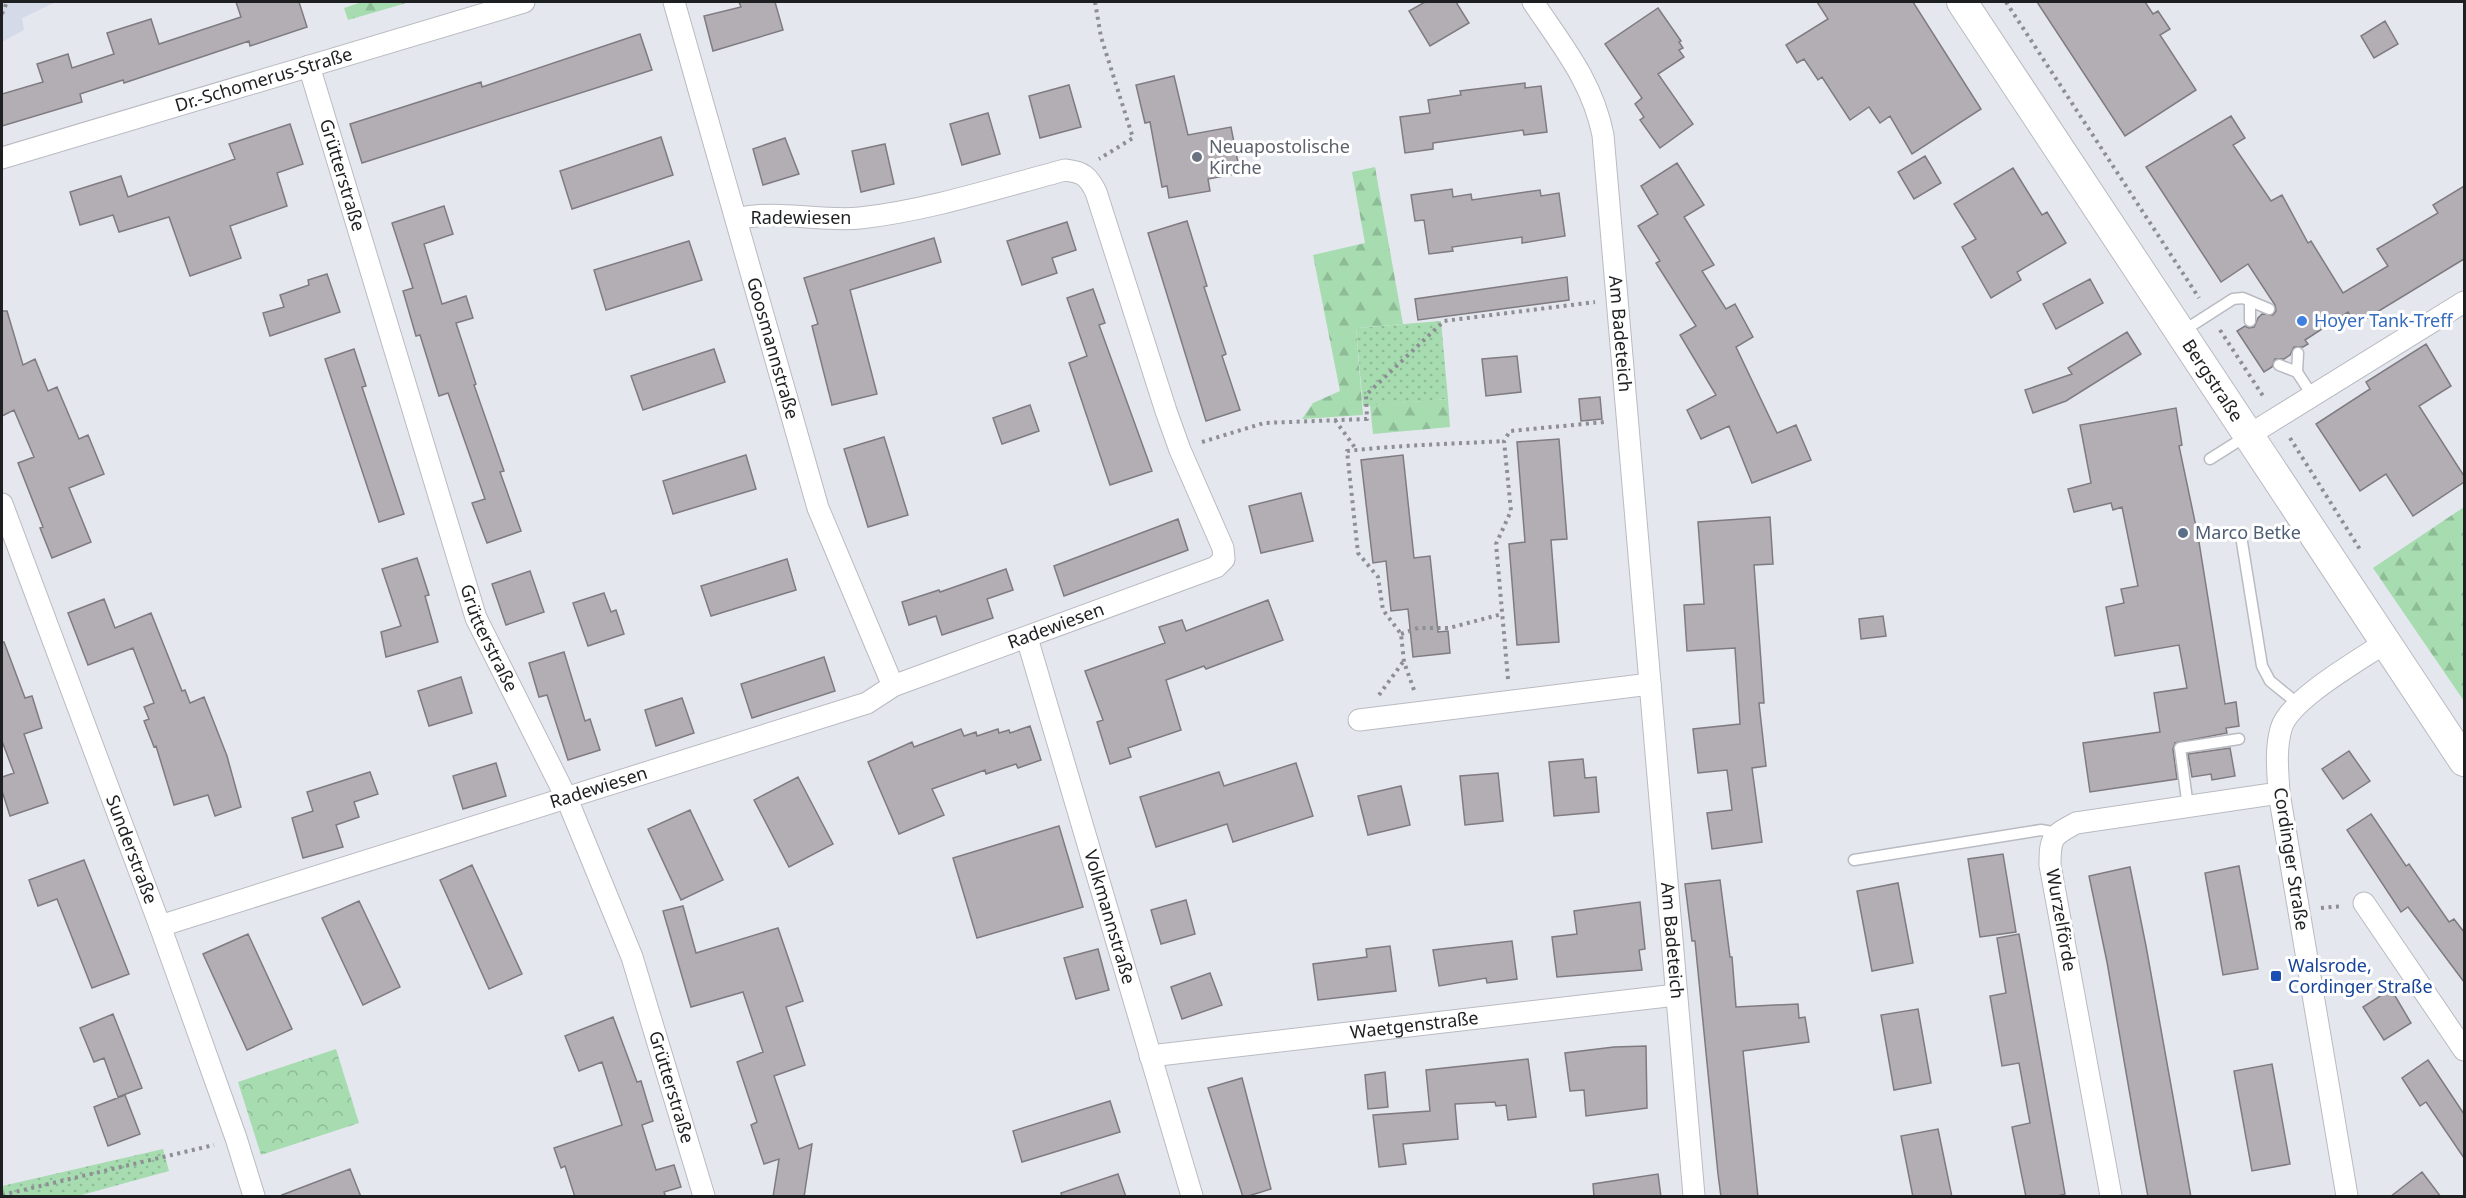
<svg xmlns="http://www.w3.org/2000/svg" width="2466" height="1198" font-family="'Noto Sans',sans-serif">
<defs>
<pattern id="grass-dots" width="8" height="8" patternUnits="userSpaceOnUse" patternTransform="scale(1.5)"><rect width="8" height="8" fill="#a6dcb0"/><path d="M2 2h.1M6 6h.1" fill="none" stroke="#8ebc97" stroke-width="1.8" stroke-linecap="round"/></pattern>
<pattern id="forest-firs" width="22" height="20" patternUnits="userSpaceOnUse" patternTransform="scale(1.5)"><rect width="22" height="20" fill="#a6dcb0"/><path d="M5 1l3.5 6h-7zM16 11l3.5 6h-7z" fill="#8ebc97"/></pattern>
<pattern id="park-crowns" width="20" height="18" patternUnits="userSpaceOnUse" patternTransform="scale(1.5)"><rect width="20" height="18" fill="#a6dcb0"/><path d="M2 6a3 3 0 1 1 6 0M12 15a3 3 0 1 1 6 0" fill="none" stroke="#8ebc97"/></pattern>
</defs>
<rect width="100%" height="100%" fill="#e5e7ef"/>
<path fill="#d5dae8" d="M2,2H56L22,18L24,30L2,42Z"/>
<path fill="url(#grass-dots)" d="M1441,321L1448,399L1363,406L1356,328Z
M163,1149L169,1171L78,1196H2V1186Z"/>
<path fill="url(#forest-firs)" d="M362,2H410L348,20L344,8Z
M1375,167L1403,324L1356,328L1363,415L1302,419L1313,403L1340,391L1313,255L1365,243L1352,172Z
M1448,399L1450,427L1373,434L1370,405Z
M2464,507V701L2373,568Z"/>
<path fill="url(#park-crowns)" d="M336,1049L359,1123L261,1155L238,1082Z"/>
<path fill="#b2aeb4" stroke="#7f7b81" stroke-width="1.5" d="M236,2H299L307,27L250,46L249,41L124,83L123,80L80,94L82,102L2,126V94L43,82L37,64L68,54L72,68L114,54L107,33L151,19L159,44L241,17Z
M739,2H775L783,30L713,51L704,16L741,7Z
M1425,2H1456L1469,23L1430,46L1409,11Z
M1817,2H1913L1981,109L1912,154L1890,116L1880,123L1869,107L1850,120L1822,77L1818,80L1804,59L1797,63L1786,45L1828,19Z
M2037,2H2145L2153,14L2158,11L2170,29L2160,35L2196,90L2125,136Z
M1658,8L1681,41L1679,42L1683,48L1679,50L1684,57L1658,74L1693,124L1660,148L1640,120L1644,117L1635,104L1642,98L1605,44Z
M2385,21L2398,44L2374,58L2361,36Z
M640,34L652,70L362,163L350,124L481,82L482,87Z
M1174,76L1188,135L1231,127L1240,173L1208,179L1210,191L1169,198L1167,186L1162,187L1150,122L1145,123L1136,85Z
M1525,83V88L1541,86L1547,132L1524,135L1523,130L1433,143V149L1405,153L1400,117L1430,113L1428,100L1461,95L1460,91Z
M1069,85L1081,127L1040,138L1029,96Z
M988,113L1000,154L962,165L950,124Z
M2231,116L2245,138L2233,145L2271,201L2282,195L2308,243L2311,241L2343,293L2388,266L2377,249L2438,213L2433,205L2464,186V259L2356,325L2348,312L2305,340L2308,344L2303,347H2294L2290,355L2284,359H2275L2272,367L2264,372L2237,331L2245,326L2249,328L2254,327L2258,318L2262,314L2273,315L2276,311L2275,305L2248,264L2221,282L2146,167Z
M290,124L303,164L277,173L287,206L230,226L241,258L190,276L169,217L119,232L113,215L80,225L70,192L121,176L128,197L235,159L229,144Z
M661,137L673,175L572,209L560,171Z
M785,138L799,174L763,185L753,149Z
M885,144L894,184L861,192L852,151Z
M1925,156L1941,183L1914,199L1898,172Z
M1677,163L1704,205L1684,217L1714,265L1702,271L1726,309L1735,304L1753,337L1736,347L1777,433L1796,425L1811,460L1752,483L1729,426L1701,439L1687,410L1716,395L1680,335L1696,326L1656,263L1660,261L1638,226L1658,214L1641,186Z
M2013,168L2042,215L2047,212L2066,243L2017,272L2021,280L1991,298L1962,247L1976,239L1954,204Z
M1452,189L1453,197L1471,194L1472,200L1540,190L1541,196L1559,193L1565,236L1522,243V237L1452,247L1453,251L1429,254L1424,220L1415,221L1411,195Z
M444,206L453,234L424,244L442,304L466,296L473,318L456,323L476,384L474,385L504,471L500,472L521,531L487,543L472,503L485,499L448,393L439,396L420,335L416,336L403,291L413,288L392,223Z
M1187,221L1207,286L1204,287L1226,354L1222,356L1240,410L1206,421L1148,233Z
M1067,222L1076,250L1052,258L1057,273L1022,285L1007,241Z
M934,238L941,262L850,290L877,394L832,405L812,326L818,324L804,278Z
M689,241L702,280L606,310L594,270Z
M327,274L340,312L270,336L263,313L284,307L280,295L309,285L308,280Z
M1567,277L1569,300L1418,320L1415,299Z
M2090,279L2103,303L2056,329L2043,304Z
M1093,289L1105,323L1099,325L1152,471L1110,485L1069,363L1087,356L1067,298Z
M2,311H7L23,365L35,359L48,391L57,387L79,439L88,435L104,474L69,488L91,542L52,558L40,528L43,527L18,463L34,457L14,410L2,416Z
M2127,332L2141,354L2066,401L2033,413L2025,390L2072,374L2068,368Z
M2426,344L2451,386L2419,406L2464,476V482L2413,516L2386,474L2360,491L2316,424L2370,389L2366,382Z
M354,349L366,386L362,387L404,514L379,522L325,359Z
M714,349L725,382L643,410L631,376Z
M1517,356L1521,392L1486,396L1482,359Z
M1600,397L1602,419L1581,421L1579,399Z
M1030,405L1039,431L1002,444L993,418Z
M2176,408L2182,445L2179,446L2198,536L2225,704L2236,702L2239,726L2226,728L2227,733L2175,743L2173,749L2177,779L2090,792L2083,743L2160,732L2154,693L2187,688L2179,645L2115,656L2106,607L2124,603L2121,589L2138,586L2122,507L2113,510L2111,503L2074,512L2068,489L2091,483L2080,425Z
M884,437L908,515L868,527L844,449Z
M1559,439L1567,539L1551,540L1559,642L1517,645L1509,544L1525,542L1517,442Z
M746,455L756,489L673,514L663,481Z
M1403,455L1414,558L1430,556L1438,632L1448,631L1450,653L1413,657L1408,609L1391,611L1386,561L1373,563L1361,460Z
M1301,493L1313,541L1261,553L1249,506Z
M1770,517L1773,564L1754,565L1764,703H1759L1766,766L1752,768L1762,842L1712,849L1707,813L1732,810L1727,770L1698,773L1693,729L1740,724L1735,648L1687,651L1684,605L1704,604L1698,522Z
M1178,519L1188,550L1064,596L1054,566Z
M417,558L429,595L425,596L438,642L386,657L381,632L401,626L382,569Z
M787,559L796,590L711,616L701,586Z
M1006,569L1013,590L987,599L993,618L942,635L936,616L909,625L902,602L939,590L940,592Z
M530,571L544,612L506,625L492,584Z
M604,593L611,612L616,610L624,634L588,646L573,603Z
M104,599L115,628L151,613L182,691L185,690L190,703L204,697L227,756L241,807L215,816L208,795L174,805L156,746L154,747L144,721L149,719L144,707L154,703L133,648L88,665L68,613Z
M1268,600L1283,640L1206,669L1204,666L1166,680L1181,730L1128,748L1131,757L1110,764L1097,722L1103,720L1085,671L1165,643L1159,627L1182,620L1186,631Z
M1883,616L1886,636L1861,639L1859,619Z
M2,642H4L25,698L32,696L42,728L24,734L48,803L10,816L2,791V777L14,773L2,741Z
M564,652L585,721L590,719L600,750L568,760L547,695L539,697L529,663Z
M824,657L835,691L752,718L741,684Z
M461,677L472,713L429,726L418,691Z
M682,698L694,733L656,746L645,710Z
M1030,726L1041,760L1018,768L1016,764L986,774L985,770L932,789L944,815L899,834L868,762L912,742L914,747L961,729L964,736L976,732L977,736L998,729L999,733L1009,730L1010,733Z
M2230,748L2235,776L2212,780L2211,774L2192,777L2188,754Z
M2349,751L2370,781L2343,799L2322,769Z
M1583,759L1585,778L1596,777L1599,812L1554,816L1549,762Z
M496,763L506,796L463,809L453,776Z
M1296,763L1313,816L1233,842L1227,824L1156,847L1140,797L1219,772L1224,786Z
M370,772L378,794L354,802L359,817L336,825L343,847L303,858L292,818L313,811L307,792Z
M1498,773L1503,821L1465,825L1460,776Z
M798,777L833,844L789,867L754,800Z
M1401,786L1410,825L1368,835L1358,796Z
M690,810L723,880L681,900L648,829Z
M2371,814L2406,866L2409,864L2449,922L2454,919L2464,932V982L2408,907L2401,912L2347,830Z
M1059,826L1083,907L977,938L953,858Z
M2003,854L2016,932L1980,937L1968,859Z
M84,860L129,974L92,988L57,899L38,906L29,880Z
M472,865L522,974L489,989L440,880Z
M2239,866L2258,969L2223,975L2205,873Z
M2130,867L2146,946L2191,1197H2148L2140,1153L2107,962L2089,876Z
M1720,880L1730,957H1732L1736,1007L1798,1004L1799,1018L1805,1017L1809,1042L1743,1051L1758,1197H1721L1718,1174L1695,941H1692L1685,884Z
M1898,883L1913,963L1872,971L1857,891Z
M1186,900L1195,934L1161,944L1151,910Z
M359,901L400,987L363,1005L322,918Z
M1640,902L1645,949L1639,950L1642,970L1557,977L1552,937L1577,934L1574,911Z
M683,906L696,953L778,928L803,1001L786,1007L805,1065L774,1076L799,1149L812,1144L804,1197H773L779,1159L764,1164L751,1125L757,1122L737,1062L763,1052L743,992L691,1007L663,911Z
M248,934L292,1029L247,1050L203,954Z
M2019,934L2065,1194L2054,1197H2026L2012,1127L2030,1123L2019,1063L2002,1066L1990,996L2006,993L1997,938Z
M1512,941L1517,979L1487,983L1486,978L1439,986L1433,950Z
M1390,946L1396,991L1318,1000L1313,964L1367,957L1366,949Z
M1098,949L1109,990L1076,999L1064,958Z
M1210,973L1222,1005L1182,1019L1171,987Z
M2391,989L2411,1023L2384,1040L2363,1007Z
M1918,1009L1931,1083L1894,1090L1881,1015Z
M113,1014L142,1088L118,1097L104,1058L94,1062L80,1028Z
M613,1017L637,1082L641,1081L653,1121L642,1125L656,1170L674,1165L681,1187L664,1192L666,1197H575L565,1166L561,1168L554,1148L622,1125L602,1062L579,1071L565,1036Z
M1646,1046L1647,1108L1586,1116L1584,1090L1570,1091L1565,1053L1614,1047Z
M1528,1059L1536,1117L1508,1120L1506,1105L1496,1106L1495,1102L1455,1104L1458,1139L1403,1144L1406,1164L1379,1167L1373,1115L1430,1111L1426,1070Z
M2428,1060L2464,1114V1158L2426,1102L2420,1106L2402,1078Z
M2272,1064L2290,1164L2252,1171L2234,1071Z
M1385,1072L1388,1107L1368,1109L1365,1075Z
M1242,1078L1271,1189L1245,1197H1243L1208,1088Z
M125,1095L140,1134L108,1146L94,1107Z
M1110,1101L1120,1132L1022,1162L1013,1131Z
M1938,1129L1952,1197H1913L1901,1136Z
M350,1169L361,1197H283L282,1195Z
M2422,1172L2441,1197H2390Z
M1118,1174L1126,1197H1062L1061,1193Z
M1658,1174L1661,1197H1594L1593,1184Z"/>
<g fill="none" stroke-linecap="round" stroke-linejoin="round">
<g stroke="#b9bbc2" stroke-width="13">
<path id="service" d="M2250,321V302
M2183,331L2233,299L2243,298L2269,309
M2298,353L2297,372L2312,395
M2279,365L2297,372
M2210,459L2248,435
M2241,536L2262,666L2270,681L2297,703
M2188,807L2180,748L2239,739
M1854,860L2041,830L2058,833"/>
</g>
<g stroke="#b9bbc2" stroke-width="23">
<g id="minor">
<path id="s1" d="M674,2L818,508L893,686"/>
<path id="s2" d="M1533,2C1563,47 1592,81 1603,135L1694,1196"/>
<path id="s3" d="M309,66L476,618L567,799L632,957L704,1196"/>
<path id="s4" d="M2,158L524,2"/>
<path d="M2249,435L2464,302"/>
<path id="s5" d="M2,504L160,926L236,1138L254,1196"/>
<path id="s6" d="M1027,638L1192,1196"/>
<path d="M1359,720L1650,684"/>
<path d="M2364,903L2464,1050"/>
<path id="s7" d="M160,926L867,703L893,686L1216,567L1224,559L1223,548L1180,450L1166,411L1096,192C1088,176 1083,172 1065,170C997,188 930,210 860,218C819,222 778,209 737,219"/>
<path id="s8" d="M1150,1056L1676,995"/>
<path d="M2111,1196L2050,865C2050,837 2052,836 2076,823L2279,793"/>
<path d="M2347,1196L2279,793C2278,772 2275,751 2281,729C2288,700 2360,660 2386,642"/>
</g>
</g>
<g stroke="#b9bbc2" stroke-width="32">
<g id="secondary">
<path id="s9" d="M1962,2L2464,761"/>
</g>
</g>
<path stroke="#8e8f95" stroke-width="4" stroke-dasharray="3 4.5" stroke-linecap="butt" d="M1095,2L1101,37L1133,138L1099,159
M2006,2L2199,298
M2,14L7,2
M2220,330L2265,399
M1335,420L1356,449
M2290,438L2361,551
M1202,442L1264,423L1367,419L1366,395L1444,321L1595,302
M1401,634L1418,628H1449L1502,614
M1508,679L1496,544L1511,511L1504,441L1510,431L1605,422
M1414,690L1404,662L1401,634L1383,610L1378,577L1358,553L1347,451C1399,445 1451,444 1504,441
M1379,695L1403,662
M2321,908L2343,906
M2,1195L214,1145"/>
<use href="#service" stroke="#fff" stroke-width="10"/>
<use href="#minor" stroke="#fff" stroke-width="21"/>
<use href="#secondary" stroke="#fff" stroke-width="30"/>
</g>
<circle fill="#6b7280" stroke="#fff" stroke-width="2" cx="1197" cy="157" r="6"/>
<circle fill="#3f7fe0" stroke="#fff" stroke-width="2" cx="2302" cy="321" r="6"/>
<circle fill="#5c6f8a" stroke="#fff" stroke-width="2" cx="2183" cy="533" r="6"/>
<rect fill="#1a4fb4" stroke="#fff" stroke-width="2" x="2270" y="970" width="12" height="12" rx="3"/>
<g text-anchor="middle" stroke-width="6" stroke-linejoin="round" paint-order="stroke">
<g font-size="18" fill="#1e1f21" stroke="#fff">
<text dy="6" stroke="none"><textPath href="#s4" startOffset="273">Dr.-Schomerus-Straße</textPath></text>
<text dy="6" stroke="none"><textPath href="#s3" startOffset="114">Grütterstraße</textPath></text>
<text x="801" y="224">Radewiesen</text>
<text dy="6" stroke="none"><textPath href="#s2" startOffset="351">Am Badeteich</textPath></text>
<text dy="6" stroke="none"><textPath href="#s1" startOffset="360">Goosmannstraße</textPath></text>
<text dy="6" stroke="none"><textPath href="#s9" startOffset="454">Bergstraße</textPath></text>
<text dy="6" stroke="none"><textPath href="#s7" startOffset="946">Radewiesen</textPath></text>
<text dy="6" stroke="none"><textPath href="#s3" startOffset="600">Grütterstraße</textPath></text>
<text dy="6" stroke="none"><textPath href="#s7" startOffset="460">Radewiesen</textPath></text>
<text dy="6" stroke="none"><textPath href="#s5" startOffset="369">Sunderstraße</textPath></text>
<text transform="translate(2291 859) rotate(81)" y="6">Cordinger Straße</text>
<text dy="6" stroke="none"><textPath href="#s6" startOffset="291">Volkmannstraße</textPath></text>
<text transform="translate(2061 920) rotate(80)" y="6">Wurzelförde</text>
<text dy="6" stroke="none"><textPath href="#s2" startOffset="960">Am Badeteich</textPath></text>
<text dy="6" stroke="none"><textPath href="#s8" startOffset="266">Waetgenstraße</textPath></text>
<text dy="6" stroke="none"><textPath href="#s3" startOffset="1086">Grütterstraße</textPath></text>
</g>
<g font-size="18" fill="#5b616d" stroke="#fff" text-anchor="start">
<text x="1209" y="153">Neuapostolische<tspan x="1209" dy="21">Kirche</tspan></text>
</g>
<g font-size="18" fill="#366cbe" stroke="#fff" text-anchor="start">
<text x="2314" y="327">Hoyer Tank-Treff</text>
</g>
<g font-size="18" fill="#4e5e75" stroke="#fff" text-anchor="start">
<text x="2195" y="539">Marco Betke</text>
</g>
<g font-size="18" fill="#164399" stroke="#fff" text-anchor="start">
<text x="2288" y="972">Walsrode,<tspan x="2288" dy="21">Cordinger Straße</tspan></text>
</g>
</g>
<rect width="2466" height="1198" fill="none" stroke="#1e1f21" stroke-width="6"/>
</svg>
